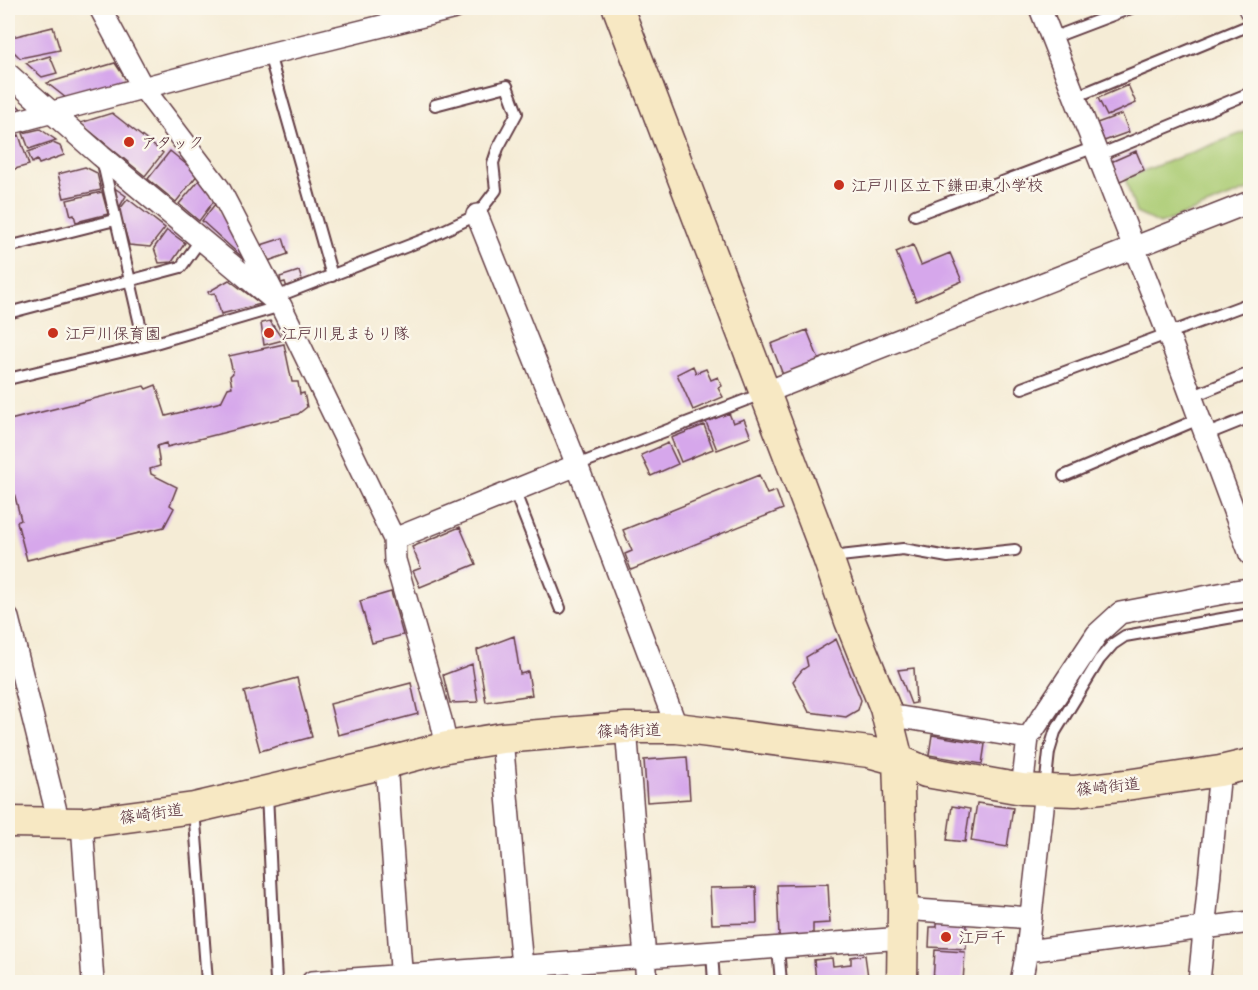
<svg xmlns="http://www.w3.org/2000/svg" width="1258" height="990" font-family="Delius,'Klee One',sans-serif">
<rect width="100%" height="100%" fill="#fbf7ec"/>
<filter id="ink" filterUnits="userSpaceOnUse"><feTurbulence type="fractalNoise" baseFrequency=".0167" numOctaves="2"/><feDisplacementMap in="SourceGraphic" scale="12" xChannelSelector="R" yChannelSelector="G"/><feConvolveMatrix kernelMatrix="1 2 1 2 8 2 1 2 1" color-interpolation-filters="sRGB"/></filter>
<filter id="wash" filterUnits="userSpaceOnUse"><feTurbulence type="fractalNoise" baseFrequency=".008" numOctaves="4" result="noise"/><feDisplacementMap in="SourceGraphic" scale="24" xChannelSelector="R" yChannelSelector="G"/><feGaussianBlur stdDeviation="1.35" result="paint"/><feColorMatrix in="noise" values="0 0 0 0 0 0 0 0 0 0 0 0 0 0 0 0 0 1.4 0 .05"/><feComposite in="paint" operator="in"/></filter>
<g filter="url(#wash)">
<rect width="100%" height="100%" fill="#f5ecd6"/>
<path fill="#accc74" stroke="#7b7650" stroke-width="1.5" d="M1250,130V189L1160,224L1136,213L1125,178Z"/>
<g id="blocks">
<path fill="#d6a7eb" d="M53,27L60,50L20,58L8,46V38Z
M50,56L57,73L42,77L26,63Z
M115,63L127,81L66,98L47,83Z
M1128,85L1136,103L1107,116L1098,98Z
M8,96L22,110L8,114Z
M112,113L163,153L145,176L80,123Z
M1122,114L1129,132L1104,141L1097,123Z
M40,129L56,140L29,149L23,133Z
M19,135L29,165L8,171V139Z
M53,143L60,146L64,155L39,164L37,160L32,163L28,152Z
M170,151L198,174L176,202L148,179Z
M1136,151L1144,170L1120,181L1111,162Z
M85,167L97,173L101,190L64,198L58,174Z
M201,178L214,201L199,221L179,204Z
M116,189L126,196L119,208L115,191Z
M102,192L108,214L76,222L74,215L71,216L67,200Z
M128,199L165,228L150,247L129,245L119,210Z
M215,204L255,266L253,267L202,221Z
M167,230L185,243L172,262L159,263L154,248Z
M283,238L288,254L268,261L258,246Z
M913,245L921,265L950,253L962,281L916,301L896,252Z
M299,271L303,283L287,288L285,282L281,283L280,277Z
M229,280L261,304L221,314L215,293L209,294L208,292Z
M270,321L283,340L264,345L261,323Z
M807,330L819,360L783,375L771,344Z
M284,344L292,382H298L300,394L304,393L307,407L298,414L167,447V443L157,446L160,466L150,469L151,474L177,487L170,505L174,508L164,527L27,560L17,522L21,520L8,469V424L10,420L144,386L146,389L156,385L166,416L221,402L228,388L232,387L230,376L233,373L229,356Z
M693,366L696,373L706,369L711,380L718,377L722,386L718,388L723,397L693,410L677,374Z
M729,413L733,423L744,419L751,437L717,450L706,422Z
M704,425L713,449L681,462L671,438Z
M668,443L678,464L651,476L641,455Z
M759,475L767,494L776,491L783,509L631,570L625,554L632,551L623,530Z
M460,527L476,564L420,587L413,571L421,568L412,547Z
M391,592L403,635L372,643L360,601Z
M514,636L520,674L528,672L532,695L486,702L477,650Z
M836,639L861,700L858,710L846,717L809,712L793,681L802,670L808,666L806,657Z
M472,664L478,702L450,703L443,675Z
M914,668L916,703L911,704L898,670Z
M297,678L312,737L260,751L244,692Z
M411,683L418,714L338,735L330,704Z
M932,735L985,744L982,764L929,755Z
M687,757L690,799L647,802L644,760Z
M977,803L1013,808L1007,847L971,841Z
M952,806L970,809L965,842L947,840Z
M828,884L830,923L813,924V935L779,937L777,885Z
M756,887L757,923L712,924L710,888Z
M937,922L967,924L966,949L929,947L930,927H937Z
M935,950L965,952L963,982H933Z
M865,955L868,977L816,982L814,960L832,958L833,966L851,964V957Z"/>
</g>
</g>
<g filter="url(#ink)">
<use href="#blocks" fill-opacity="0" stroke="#643e45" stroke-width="1.5"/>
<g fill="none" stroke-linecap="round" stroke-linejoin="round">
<g stroke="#643e45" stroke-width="14">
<path id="lane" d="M1052,38L1131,8
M269,54L332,276
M1075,97L1250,25
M1099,155L1250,93
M102,159L145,346
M915,215L1095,147
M8,247L115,220
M276,297L423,240L477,215L496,190L493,163L498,148L517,113L507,86L435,105
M8,313L181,267L201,239
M8,379L145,346L281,306
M1022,388L1250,303
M1191,397L1250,373
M1205,435L1250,417
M577,465L764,393
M1064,476L1199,419
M514,490L560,608
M831,557L903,549L948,557L1015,550
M1045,789L1049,752L1055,732L1099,660L1113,644L1125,636L1250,614
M267,794L276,982
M194,809L207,982
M778,948L781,982
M712,953L714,982
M576,963L577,982"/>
</g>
<g stroke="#643e45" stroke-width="24">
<path id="street" d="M100,8L143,88L219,188L275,296
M1040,8L1168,334L1250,554
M1249,8L1250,10
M8,74L101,156L281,306L394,539L395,560L441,720L447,747
M8,124L269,54L455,8
M477,215L577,465L677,728
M764,393L1250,202
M394,539L577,465
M8,618L59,823
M888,715L1028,738
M626,728L647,982
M502,738L522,967
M386,763L402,982
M1022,789L1028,738L1097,634L1120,613L1235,591L1250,589
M82,823L93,982
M903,909L1031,918
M1027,951L1250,922
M312,982L903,938
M1021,982L1027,951L1045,790
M1199,982L1220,771"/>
</g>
<g stroke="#643e45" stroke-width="33">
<path id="secondary" d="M618,8L828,558L850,621L885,708L898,760L903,909L902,982
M8,822L82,823L194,808L386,763L447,747L502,738L626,728H677L869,752L898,760L926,772L1022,789L1045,790L1075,791L1126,785L1220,771L1250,764"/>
</g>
<use href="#lane" stroke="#fff" stroke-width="10"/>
<use href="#street" stroke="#fff" stroke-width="21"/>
<use href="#secondary" stroke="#f7e8c3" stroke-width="30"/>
</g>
</g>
<g fill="#c8321e" stroke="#fbf7ec" stroke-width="2">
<circle cx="129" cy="142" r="6"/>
<circle cx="839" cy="185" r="6"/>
<circle cx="53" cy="333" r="6"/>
<circle cx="269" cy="333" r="6"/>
<circle cx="946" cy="937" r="6"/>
</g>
<g text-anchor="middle" stroke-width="5" stroke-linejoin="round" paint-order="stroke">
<g font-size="16" fill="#4a1f2b" stroke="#fbf7ec" text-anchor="start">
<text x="141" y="148">アタック</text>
<text x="851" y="191">江戸川区立下鎌田東小学校</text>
<text x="65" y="339">江戸川保育園</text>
<text x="281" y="339">江戸川見まもり隊</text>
<text x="958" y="943">江戸千</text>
</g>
<g font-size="16" fill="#4a1f2b" stroke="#fbf7ec">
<text transform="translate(629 730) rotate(-2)" y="6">篠崎街道</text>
<text transform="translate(1108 786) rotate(-6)" y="6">篠崎街道</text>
<text transform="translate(151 813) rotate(-8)" y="6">篠崎街道</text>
</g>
</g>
<rect width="1258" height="990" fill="none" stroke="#fbf7ec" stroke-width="30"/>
</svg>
